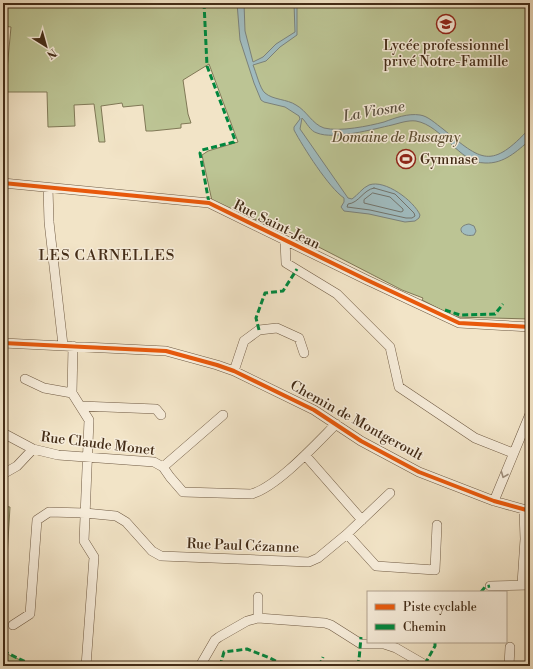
<svg xmlns="http://www.w3.org/2000/svg" width="533" height="669" font-family="'Libre Bodoni',serif">
<rect width="100%" height="100%" fill="#f2e4c7"/>
<filter id="stains"><feTurbulence type="fractalNoise" baseFrequency=".005" numOctaves="4"/><feColorMatrix values="0 0 0 0 .2 0 0 0 0 .09 0 0 0 0 .02 0 0 0 .5 -.17"/></filter>
<radialGradient id="worn" r=".72"><stop offset=".6" stop-color="#630" stop-opacity="0"/><stop offset="1" stop-color="#630" stop-opacity=".3"/></radialGradient>
<path fill="#bcc494" stroke="#807856" d="M3,3H530V319L455,317L422,300L423,298L402,290L309,242L212,201L202,155L208,151L238,142L209,64L183,80L188,114L191,123L181,124V128L152,131H146L143,105L123,107L122,103L101,106L105,142H99L94,104L74,105L75,126L48,127L47,92H5L11,27L3,26Z
M3,506L10,507L3,625Z
M3,652L33,666H3Z"/>
<path fill="#a0bcc0" stroke="#7b827c" d="M237,3H244L245,31L253,62L263,57L276,44L295,32L294,3H297V35L280,47L266,61L253,65C256,72 260,89 265,93C273,100 287,99 296,105C307,111 312,124 324,128C340,132 369,126 384,122C395,118 408,113 420,115C428,116 436,124 443,129C482,161 491,170 530,128V140C517,151 504,164 485,163C459,163 443,126 416,121C408,120 400,123 392,125C374,129 334,140 317,133C310,131 307,123 302,118L300,129L348,198L352,199C358,195 362,188 369,185C385,179 414,201 420,215L419,218L415,221L405,222L369,214L344,211L341,207L344,202V198C329,188 303,147 294,130V127L300,119L299,116L285,107L264,102L261,100L254,83L240,40Z
M469,224L474,226L476,231L474,235C461,238 455,226 469,224Z"/>
<g fill="none" stroke-linecap="round" stroke-linejoin="round">
<path stroke="#72746c" stroke-width="1" d="M374,188L395,194L414,213L415,216L412,218H406L370,210L347,207L348,204C359,203 363,190 374,188Z
M373,193L390,197L403,209V211L401,212L364,203V200Z"/>
<g stroke="#6f5a43" stroke-width="10">
<path id="minor" d="M3,183L209,203L367,280L459,323L530,327
M48,188L49,222L63,345
M285,240L286,263L337,294L390,347L399,387L475,438L513,453
M3,343L166,351L217,365L234,371L314,410L361,441L419,472L494,501L530,511
M73,346L72,393L89,420L84,541L94,557L86,666
M234,371L244,341L259,330L277,328L299,338L304,353
M25,379L44,388L72,393
M81,406L156,409L161,415
M3,433L33,449L58,455L154,462L163,467L223,415
M305,455L362,520
M163,467L170,477L183,492L251,494C276,488 317,443 336,424
M3,474L17,466L33,449
M494,501L530,414
M347,534L376,566L435,570L437,525
M522,584L525,539L524,510
M490,586L530,585
M258,618V597
M13,625L30,614L37,520L49,512L85,513L116,516L126,522L152,551L161,556L309,562L318,558L347,534L390,493
M200,666L215,640L219,637L247,621L258,618L325,623L331,625L361,644H384L396,648L427,666
M509,666L510,647"/>
</g>
<use href="#minor" stroke="#f7eddb" stroke-width="9"/>
<path stroke="#00873e" stroke-width="3" stroke-dasharray="6 3" stroke-linecap="butt" d="M204,3L207,66L235,140L234,142L202,150L200,153L209,203
M445,310L460,315L495,314L503,304
M259,330L256,318L265,293L283,291L297,269
M481,592L485,587L490,586
M3,651L34,666
M425,664L435,646V642
M220,666L224,652L247,649L270,658L285,666
M319,666L323,657
M357,666L359,660L361,637"/>
<g stroke="#f7eddb" stroke-width="6">
<path id="cycleway" d="M3,183L209,203L367,280L459,323L530,327
M3,343L166,351L217,365L234,371L314,410L361,441L419,472L494,501L530,511"/>
</g>
<use href="#cycleway" stroke="#e8590c" stroke-width="4"/>
</g>
<defs><path id="oneway-chevron" d="M-2-3.5L2.5 0L-2 3.5" fill="none" stroke-width="1.6" stroke-linecap="round" stroke-linejoin="round"/></defs>
<use stroke="#9d8c79" href="#oneway-chevron" transform="translate(504 475) rotate(112)"/>
<defs>
<g id="school-ring" transform="scale(1)"><circle r="9.5" fill="#f7eddb" stroke="#8f2418" stroke-width="1.5"/><path d="M0-5L7-2L0 1L-7-2ZM-4 1L0 2.5L4 1V4Q0 6-4 4Z" fill="#8f2418"/></g>
<g id="stadium-ring" transform="scale(1)"><circle r="9.5" fill="#f7eddb" stroke="#8f2418" stroke-width="1.5"/><path d="M0-5a6.5 5 0 1 0 0 10a6.5 5 0 1 0 0-10ZM-3.5-1.8h7v3.6h-7Z" fill="#8f2418"/></g>
</defs>
<g fill-rule="evenodd">
<use href="#school-ring" x="446" y="24"/>
<use href="#stadium-ring" x="406" y="159"/>
</g>
<g text-anchor="middle" stroke-width="3" stroke-linejoin="round" paint-order="stroke">
<g font-size="14" fill="#432c17" stroke="#f7eddb">
<text x="446" y="50">Lycée professionnel<tspan x="446" dy="16">privé Notre-Famille</tspan></text>
<text x="420" y="164" text-anchor="start">Gymnase</text>
</g>
<g font-size="14" font-style="italic" fill="#615236" stroke="#f7eddb">
<text x="396" y="142">Domaine de Busagny</text>
</g>
<g font-size="14" fill="#432c17" stroke="#f7eddb">
<text transform="translate(277 224) rotate(26)" y="5">Rue Saint-Jean</text>
<text transform="translate(357 420) rotate(29)" y="5">Chemin de Montgeroult</text>
<text transform="translate(98 443) rotate(7)" y="5">Rue Claude Monet</text>
<text transform="translate(243 545) rotate(2)" y="5">Rue Paul Cézanne</text>
</g>
<g font-size="15" font-style="italic" fill="#5a5041" stroke="#f7eddb">
<text transform="translate(374 111) rotate(-10)" y="5">La Viosne</text>
</g>
<g font-size="15" letter-spacing="1" fill="#432c17" stroke="#f7eddb">
<text x="107" y="260">LES CARNELLES</text>
</g>
</g>
<rect width="533" height="669" fill="none" stroke="#f2e4c7" stroke-width="16"/>
<rect x="4" y="4" width="525" height="661" fill="none" stroke="#432c17" stroke-width="2"/>
<rect x="8" y="8" width="517" height="653" fill="none" stroke="#432c17"/>
<rect x="367" y="591" width="140" height="52" fill="#f7eddb" stroke="#afa08d"/>
<rect x="375" y="604" width="20" height="6" fill="#e8590c" stroke="#afa08d"/>
<text x="403" y="611" font-size="12" fill="#432c17">Piste cyclable</text>
<rect x="375" y="624" width="20" height="6" fill="#00873e" stroke="#afa08d"/>
<text x="403" y="631" font-size="12" fill="#432c17">Chemin</text>
<g transform="translate(46 46) rotate(143)" stroke="#f7eddb" stroke-width="3" paint-order="stroke">
<path d="M0-3L7 15L0 10L-7 15Z" fill="#432c17"/>
<text y="-6" font-size="11" font-weight="bold" text-anchor="middle" fill="#432c17">N</text>
</g>
<rect width="100%" height="100%" filter="url(#stains)"/>
<rect width="100%" height="100%" fill="url(#worn)"/>
</svg>
